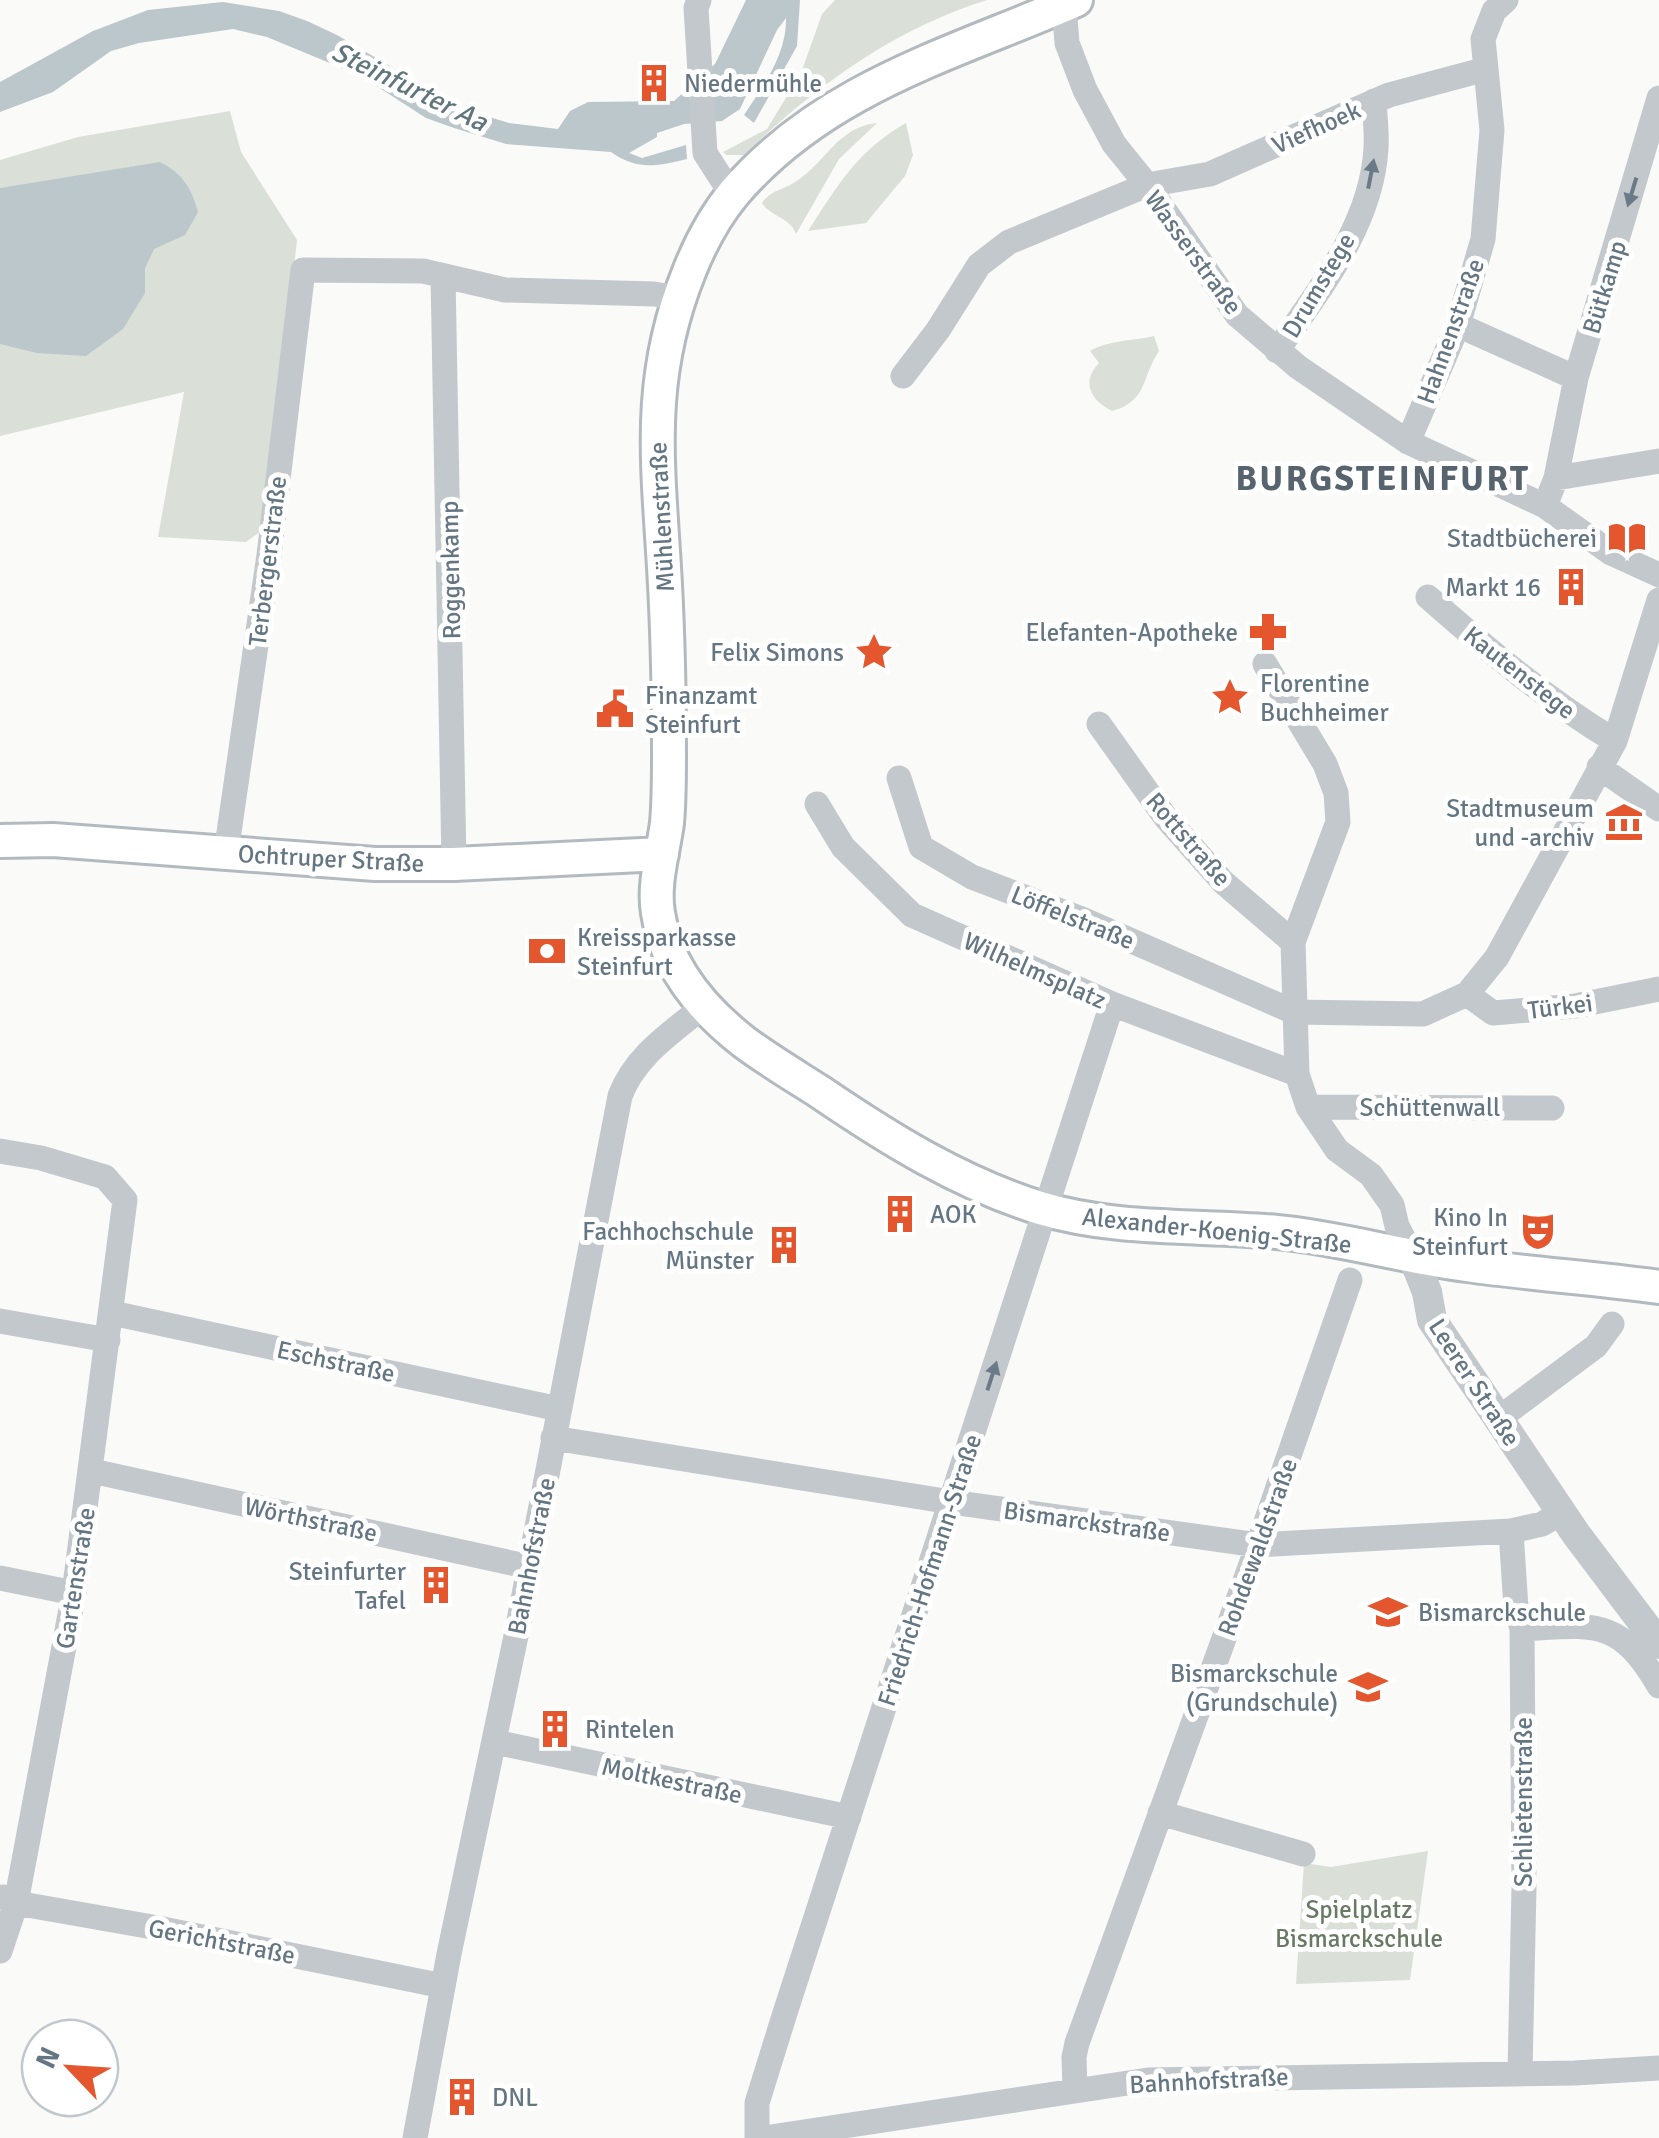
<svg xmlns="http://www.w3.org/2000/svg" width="1659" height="2138" font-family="Signika,sans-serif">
<rect width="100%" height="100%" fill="#fafaf8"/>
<path fill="#dadfd7" d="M835,0H987C894,29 814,87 744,155H726L723,152L767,129L801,73L822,14Z
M230,111L241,152L297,240L264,529L246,542L158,537L184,392L0,436V160L78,137Z
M877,123L839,159L796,234C790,217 771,217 762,203C772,189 782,191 795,182C826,163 837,127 877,123Z
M906,123L913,155L905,176L866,223L808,231C838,185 857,151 906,123Z
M1154,336L1159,351C1141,378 1148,401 1112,411C1090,400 1081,382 1099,363L1090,351C1108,340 1133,341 1154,336Z
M1428,1851L1410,1980L1296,1984L1304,1863L1331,1867Z"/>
<path fill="#bbc7cb" d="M746,0H800L797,46L754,123L744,115C763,86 787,54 786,18L777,30L740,109L722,121L684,124L657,133V137L629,153L642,158L686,145L687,159C657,166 638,171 611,152L506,144L454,128L426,118L361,76L267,37L233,29L139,43L111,51L53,92L0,112V82L93,31L148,10L223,2L279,11L307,21L337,35L463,109L509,123L558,129L570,111L588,102L674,101L715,64Z
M160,162C183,174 191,187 198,212L185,235L154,249L145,268V293L123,329L86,356L37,353L0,344V188Z"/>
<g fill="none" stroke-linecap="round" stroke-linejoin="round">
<g stroke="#b3babf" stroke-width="38">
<path id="secondary" d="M1076,0C953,54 825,87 734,193C715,216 700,244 689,272C644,384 659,469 665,585C668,641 669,698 669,755C669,778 669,801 667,823C663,853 653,884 658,913C666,967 703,1010 744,1042C768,1060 795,1076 820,1092C889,1139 960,1183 1040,1208C1116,1231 1199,1225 1277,1232C1341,1238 1403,1257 1467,1265C1531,1274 1595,1278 1659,1287
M0,841L53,840L375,864H454L662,854"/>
</g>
<path stroke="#c3c8cc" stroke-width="25" d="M699,0L696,8L705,153L732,195
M1064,5L1067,43L1085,90L1114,144L1147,185L1237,315L1298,367L1408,442L1545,506L1611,553L1659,575
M443,276L454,864
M1458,325L1576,378
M1277,351C1318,291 1372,225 1376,148C1377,133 1375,117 1374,101
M903,376L938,330L979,265L1009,242L1147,185L1210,174L1389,95L1486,69
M1408,442L1458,325L1483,239L1492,130L1483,39L1494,11L1506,0
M1556,478L1659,461
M1545,506L1556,478L1576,378L1659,98
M1428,597C1488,650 1547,700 1615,741
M1265,664L1325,764L1336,793L1338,822L1293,942L1297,1074L1308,1107L1337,1150L1371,1175L1392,1205L1397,1226L1413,1257
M1099,724L1166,818L1223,882L1293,942
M1599,767L1659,809
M899,778L921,847L972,877L1084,920L1294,1012L1423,1014L1467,994L1497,957L1615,741L1659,600
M817,804L843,847L912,915L1112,1004L1297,1074
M226,853L269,555L303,270L423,271L505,290L654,294L678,298
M1467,994L1493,1013L1575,1006L1659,989
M1308,1107L1552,1108
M0,1151L41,1158L105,1177L125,1200L74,1593L16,1903L0,1951
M112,1313L559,1409
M0,1321L108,1340
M1498,1419L1596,1346L1612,1324
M553,1438L951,1502L1258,1545L1511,1531L1542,1524L1561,1513
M92,1471L530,1567
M1511,1531L1516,1608L1522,1629L1524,1887L1520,2073
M0,1578L74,1593
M1522,1629C1594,1625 1619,1617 1659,1686
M495,1742L849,1817
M1160,1813L1303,1854
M3,1897L16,1903L158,1928L443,1986
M1075,2090L1074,2057L1077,2043L1258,1545L1350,1280
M415,2138L449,1954L516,1636L620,1096C635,1056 671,1033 704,1006
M757,2138V2103L784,2016L1112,1004
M764,2138L1148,2080L1575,2073L1659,2068"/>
<path stroke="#c3c8cc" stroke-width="30" d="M1413,1257L1427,1292L1432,1320L1576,1534L1659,1644"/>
<use href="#secondary" stroke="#fff" stroke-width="32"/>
</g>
<defs><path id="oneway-solid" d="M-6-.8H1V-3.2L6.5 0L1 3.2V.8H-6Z" transform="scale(2.5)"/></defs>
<g fill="#6a7a87">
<use href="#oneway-solid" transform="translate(1371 174) rotate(-79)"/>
<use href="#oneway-solid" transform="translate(1632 192) rotate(107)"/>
<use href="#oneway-solid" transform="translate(992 1376) rotate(-72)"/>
</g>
<defs>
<g id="building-bare" transform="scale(3)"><path d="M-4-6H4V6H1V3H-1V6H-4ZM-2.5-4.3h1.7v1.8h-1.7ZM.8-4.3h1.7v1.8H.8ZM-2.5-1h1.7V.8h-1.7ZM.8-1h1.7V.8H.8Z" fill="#e4572e" stroke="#fff" stroke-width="2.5" paint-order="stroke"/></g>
<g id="library-bare" transform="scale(3)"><path d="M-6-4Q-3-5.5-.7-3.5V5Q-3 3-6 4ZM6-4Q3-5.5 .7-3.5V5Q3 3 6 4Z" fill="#e4572e" stroke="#fff" stroke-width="2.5" paint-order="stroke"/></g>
<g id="pharmacy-bare" transform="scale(3)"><path d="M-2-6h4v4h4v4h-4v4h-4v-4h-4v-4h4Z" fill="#e4572e" stroke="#fff" stroke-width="2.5" paint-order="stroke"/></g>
<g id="sight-bare" transform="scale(3)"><path d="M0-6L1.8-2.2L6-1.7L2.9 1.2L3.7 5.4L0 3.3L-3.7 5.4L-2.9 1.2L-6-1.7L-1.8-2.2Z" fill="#e4572e" stroke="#fff" stroke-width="2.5" paint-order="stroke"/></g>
<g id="civic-bare" transform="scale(3)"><path d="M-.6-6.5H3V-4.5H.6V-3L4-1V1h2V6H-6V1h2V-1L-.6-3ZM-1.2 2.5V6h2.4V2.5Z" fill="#e4572e" stroke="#fff" stroke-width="2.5" paint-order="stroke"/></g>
<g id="museum-bare" transform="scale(3)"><path d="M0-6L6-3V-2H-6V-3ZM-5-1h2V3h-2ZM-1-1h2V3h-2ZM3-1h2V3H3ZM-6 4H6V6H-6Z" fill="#e4572e" stroke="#fff" stroke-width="2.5" paint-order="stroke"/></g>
<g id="bank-bare" transform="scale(3)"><path d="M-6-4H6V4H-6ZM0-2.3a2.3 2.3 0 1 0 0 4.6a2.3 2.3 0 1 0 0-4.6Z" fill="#e4572e" stroke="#fff" stroke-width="2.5" paint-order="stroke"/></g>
<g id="theatre-bare" transform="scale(3)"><path d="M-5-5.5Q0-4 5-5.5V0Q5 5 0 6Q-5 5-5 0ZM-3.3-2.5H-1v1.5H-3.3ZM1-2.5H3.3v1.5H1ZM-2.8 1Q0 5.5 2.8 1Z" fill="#e4572e" stroke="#fff" stroke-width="2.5" paint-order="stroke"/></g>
<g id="school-bare" transform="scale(3)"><path d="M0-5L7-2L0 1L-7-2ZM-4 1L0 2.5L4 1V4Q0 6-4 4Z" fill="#e4572e" stroke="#fff" stroke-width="2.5" paint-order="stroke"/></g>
</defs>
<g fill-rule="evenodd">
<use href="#building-bare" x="654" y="83"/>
<use href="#library-bare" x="1627" y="538"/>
<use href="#building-bare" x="1571" y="587"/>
<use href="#pharmacy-bare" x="1268" y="632"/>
<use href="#sight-bare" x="874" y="652"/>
<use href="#sight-bare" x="1230" y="697"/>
<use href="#civic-bare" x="615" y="709"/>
<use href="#museum-bare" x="1624" y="822"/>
<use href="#bank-bare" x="547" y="951"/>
<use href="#building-bare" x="900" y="1214"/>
<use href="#theatre-bare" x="1538" y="1231"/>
<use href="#building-bare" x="784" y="1245"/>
<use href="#building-bare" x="436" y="1585"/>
<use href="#school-bare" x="1388" y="1612"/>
<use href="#school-bare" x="1368" y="1687"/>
<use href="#building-bare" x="555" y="1729"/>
<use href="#building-bare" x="462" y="2097"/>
</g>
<g text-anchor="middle" stroke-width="10" stroke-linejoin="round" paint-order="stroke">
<g font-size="25" fill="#657683" stroke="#fff" text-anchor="end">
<text x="684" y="92" text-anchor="start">Niedermühle</text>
<text x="1597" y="547">Stadtbücherei</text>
<text x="1541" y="596">Markt 16</text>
<text x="1238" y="641">Elefanten-Apotheke</text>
<text x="844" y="661">Felix Simons</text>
<text x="1260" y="692" text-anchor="start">Florentine<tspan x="1260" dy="29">Buchheimer</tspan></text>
<text x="645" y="704" text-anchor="start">Finanzamt<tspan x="645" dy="29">Steinfurt</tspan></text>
<text x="1594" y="817">Stadtmuseum<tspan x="1594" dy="29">und -archiv</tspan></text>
<text x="577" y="946" text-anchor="start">Kreissparkasse<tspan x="577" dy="29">Steinfurt</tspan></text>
<text x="930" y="1223" text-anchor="start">AOK</text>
<text x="1508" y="1226">Kino In<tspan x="1508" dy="29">Steinfurt</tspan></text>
<text x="754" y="1240">Fachhochschule<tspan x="754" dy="29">Münster</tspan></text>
<text x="406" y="1580">Steinfurter<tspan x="406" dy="29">Tafel</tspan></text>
<text x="1418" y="1621" text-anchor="start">Bismarckschule</text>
<text x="1338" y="1682">Bismarckschule<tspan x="1338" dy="29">(Grundschule)</tspan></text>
<text x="585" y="1738" text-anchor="start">Rintelen</text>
<text x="492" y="2106" text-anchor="start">DNL</text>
</g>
<g font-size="25" fill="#657683" stroke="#fff">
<text transform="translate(1316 127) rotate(-24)" y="9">Viefhoek</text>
<text transform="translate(1194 252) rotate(54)" y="9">Wasserstraße</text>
<text transform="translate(1318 285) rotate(-59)" y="9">Drumstege</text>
<text transform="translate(1604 287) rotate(-73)" y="9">Bütkamp</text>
<text transform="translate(1450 331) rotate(-70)" y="9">Hahnenstraße</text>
<text transform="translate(661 517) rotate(-93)" y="9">Mühlenstraße</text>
<text transform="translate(267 561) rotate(-83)" y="9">Terbergerstraße</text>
<text transform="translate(450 570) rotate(-91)" y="9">Roggenkamp</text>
<text transform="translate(1520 672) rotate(38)" y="9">Kautenstege</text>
<text transform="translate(1189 839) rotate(49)" y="9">Rottstraße</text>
<text transform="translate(331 858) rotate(3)" y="9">Ochtruper Straße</text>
<text transform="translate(1073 917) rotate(22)" y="9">Löffelstraße</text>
<text transform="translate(1035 970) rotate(24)" y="9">Wilhelmsplatz</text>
<text transform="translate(1560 1006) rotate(-7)" y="9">Türkei</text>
<text x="1430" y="1116">Schüttenwall</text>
<text transform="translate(1217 1230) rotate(6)" y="9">Alexander-Koenig-Straße</text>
<text transform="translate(336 1361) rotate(12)" y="9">Eschstraße</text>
<text transform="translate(1475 1382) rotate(57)" y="9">Leerer Straße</text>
<text transform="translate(311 1519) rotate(12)" y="9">Wörthstraße</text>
<text transform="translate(1087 1521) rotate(8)" y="9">Bismarckstraße</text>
<text transform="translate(1257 1547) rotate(-70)" y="9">Rohdewaldstraße</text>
<text transform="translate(531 1556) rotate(-79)" y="9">Bahnhofstraße</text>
<text transform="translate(929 1570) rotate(-72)" y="9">Friedrich-Hofmann-Straße</text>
<text transform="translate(75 1578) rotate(-81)" y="9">Gartenstraße</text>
<text transform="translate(672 1780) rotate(12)" y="9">Moltkestraße</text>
<text transform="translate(1523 1802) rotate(-90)" y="9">Schlietenstraße</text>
<text transform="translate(222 1941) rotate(11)" y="9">Gerichtstraße</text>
<text transform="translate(1209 2080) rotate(-3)" y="9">Bahnhofstraße</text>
</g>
<g font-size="25" fill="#687a64" stroke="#fff">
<text x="1359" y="1918">Spielplatz<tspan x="1359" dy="29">Bismarckschule</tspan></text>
</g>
<g font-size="28" font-style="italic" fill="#60757c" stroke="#fff">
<text transform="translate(410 86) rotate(26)" y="10">Steinfurter Aa</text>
</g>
<g font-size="35" font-weight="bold" letter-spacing="2.5" fill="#57646e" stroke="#fff">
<text x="1383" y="490">BURGSTEINFURT</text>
</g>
</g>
<g transform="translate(70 2068) rotate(295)"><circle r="48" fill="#ffffff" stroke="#c1c8cd" stroke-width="2.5"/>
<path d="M0-8L18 38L0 25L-18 38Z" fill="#e4572e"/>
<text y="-15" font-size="28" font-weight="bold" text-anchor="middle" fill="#657683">N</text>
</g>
</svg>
